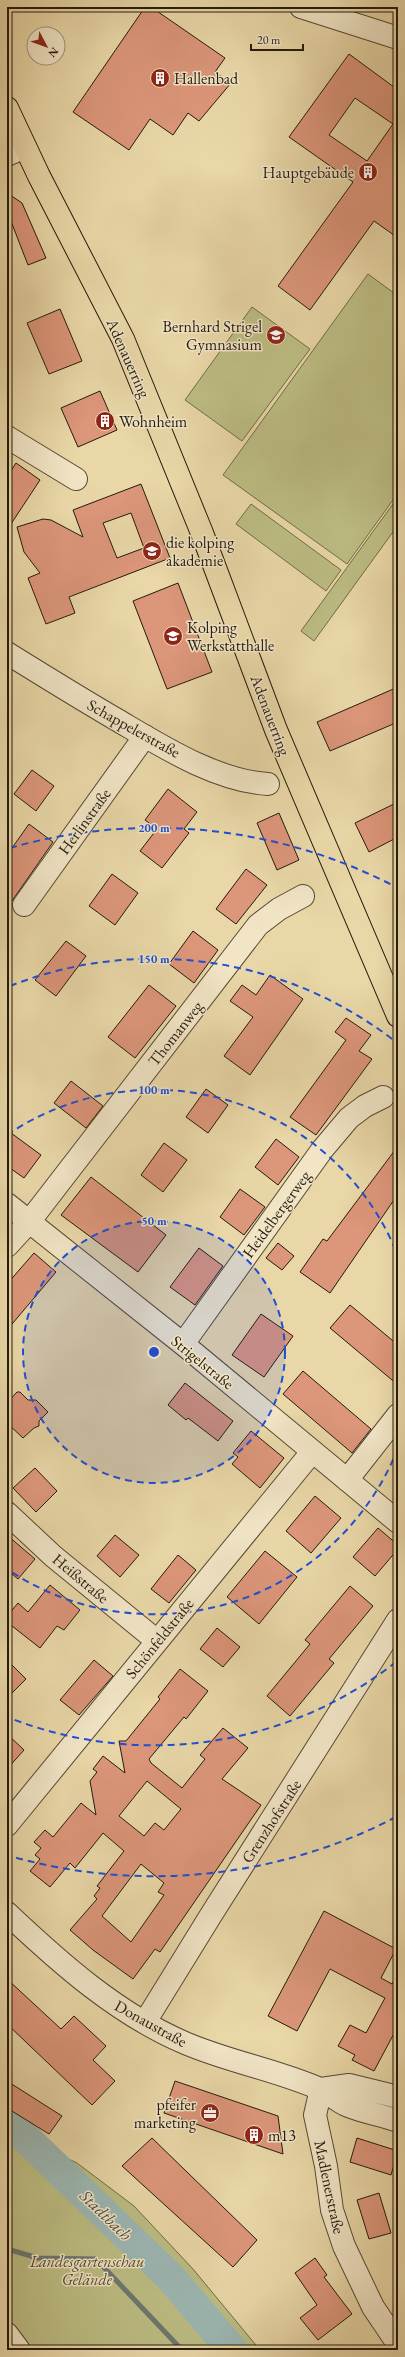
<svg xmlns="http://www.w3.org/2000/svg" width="405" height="2357" font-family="'EB Garamond',serif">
<rect width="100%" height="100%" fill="#e9d7a7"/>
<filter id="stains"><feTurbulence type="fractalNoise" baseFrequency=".005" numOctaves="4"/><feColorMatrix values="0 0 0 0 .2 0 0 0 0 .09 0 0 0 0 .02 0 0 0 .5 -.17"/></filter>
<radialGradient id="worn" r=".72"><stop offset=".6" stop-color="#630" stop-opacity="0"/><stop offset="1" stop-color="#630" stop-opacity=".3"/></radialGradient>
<path fill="#bcbd83" stroke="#706c48" d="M368,274L398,296V493L347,564L223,475Z
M252,307L310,349L242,441L185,400Z
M398,497V525L314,641L301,631Z
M251,504L341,570L326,591L236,524Z
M7,2113L52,2151L77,2163L134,2206L193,2269L260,2350H30L7,2321Z"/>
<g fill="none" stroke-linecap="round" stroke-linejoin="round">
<path stroke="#6c7871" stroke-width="5" d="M7,2249L38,2258L96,2259L182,2350"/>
<path stroke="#9cb7b3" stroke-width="31" d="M7,2120L171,2278L232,2350"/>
</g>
<path fill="#dc967a" stroke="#241a0e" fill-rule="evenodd" d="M145,7H151L225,58L215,72L231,83L199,121L188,113L173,135L150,119L129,150L73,112Z
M349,54L398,90V238L374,221L310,310L278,286L353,182L289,137ZM355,98L393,124L367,161L329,135Z
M7,193L22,203L46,258L28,265L7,211Z
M60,309L82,361L49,374L27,323Z
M100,391L117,430L78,447L61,408Z
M16,463L40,480L7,530V477Z
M141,484L170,558L69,597L75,613L46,624L28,578L40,573L24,552L17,527L43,519L51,520L83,537L73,510ZM131,513L144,548L117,558L103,523Z
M178,583L212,672L167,689L133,601Z
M398,687V722L330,751L317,722Z
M32,770L54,786L36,811L14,794Z
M168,789L197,812L184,829L189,833L162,868L140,851L157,829L145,820Z
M398,802V837L369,852L355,823Z
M279,813L299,860L277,870L257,823Z
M29,824L53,842L7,908V855Z
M246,869L267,885L236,924L216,909Z
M112,874L138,893L115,925L89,906Z
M193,931L218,950L194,983L169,964Z
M66,941L86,956L56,996L35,980Z
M270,975L303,999L250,1075L224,1056L253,1017L230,1001L242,985L256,995Z
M149,985L176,1006L135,1058L108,1037Z
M346,1018L371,1035L359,1051L372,1059L316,1135L290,1117L346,1040L335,1032Z
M71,1081L103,1106L86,1128L54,1103Z
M206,1089L228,1105L208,1133L186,1117Z
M7,1130L41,1155L24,1178L7,1166Z
M276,1139L299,1157L278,1185L255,1167Z
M164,1143L187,1160L163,1192L141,1175Z
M398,1146V1194L330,1293L300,1272L323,1239L327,1241Z
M91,1177L166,1235L138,1272L61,1215Z
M240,1189L265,1207L244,1235L220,1217Z
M278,1243L294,1256L282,1270L266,1258Z
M199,1248L223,1266L195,1305L170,1287Z
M34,1253L56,1272L7,1330V1284Z
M350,1305L398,1345V1385L330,1328Z
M261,1314L293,1336L264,1377L232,1355Z
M303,1371L371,1429L352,1453L283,1394Z
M185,1383L233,1421L218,1441L188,1418L186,1420L168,1405Z
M17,1392H20L28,1400H36L48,1412L39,1421V1426L34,1428L23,1438L7,1423V1403Z
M251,1431L284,1458L260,1488L232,1464L238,1457L233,1453Z
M35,1468L57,1491L36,1512L13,1488Z
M315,1496L341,1518L311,1553L286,1531Z
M378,1528L398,1545V1549L375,1576L353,1557Z
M7,1535L35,1559L18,1579L7,1570Z
M115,1535L139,1555L120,1577L97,1556Z
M265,1551L297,1577L259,1624L227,1597Z
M178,1555L196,1570L169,1603L151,1589Z
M50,1585L80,1610L64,1630L57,1626L40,1648L7,1622V1616L18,1603L28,1612Z
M350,1586L373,1606L329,1659L334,1663L290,1716L267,1696L310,1644L305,1640Z
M217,1628L240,1647L223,1667L200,1649Z
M7,1660L26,1679L7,1698Z
M94,1660L113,1676L79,1715L60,1700Z
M180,1669L208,1691L186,1719L184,1717L149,1759L151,1763L182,1788L205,1759L200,1755L223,1728L248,1748L222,1779L261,1805L160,1952L155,1949L133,1979L93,1950L70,1930L97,1899L94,1896L100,1888L97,1886L124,1851L103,1833L75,1868L70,1863L50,1887L30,1871L40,1859L35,1855L41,1848L34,1842L45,1830L53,1837L81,1803L96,1815L90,1781L97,1772L93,1769L103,1756L125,1773L119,1741H126L160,1699L158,1697ZM147,1781L181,1809L164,1830L155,1823L144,1836L119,1816ZM141,1864L164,1883L158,1892L164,1895L131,1942L102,1916Z
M7,1734L24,1750L7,1769Z
M324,1911L396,1949L381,1978L392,1984L398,1973V2026L374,2071L352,2060L355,2055L338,2046L350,2025L366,2033L385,1998L330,1969L297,2031L268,2016Z
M7,1979L61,2029L74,2016L106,2046L93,2060L115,2081L92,2105L7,2024Z
M7,2081L62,2116L49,2134L7,2108Z
M175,2081L278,2116L283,2154L164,2113Z
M152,2138L257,2240L233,2267L122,2166Z
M357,2138L398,2151L391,2175L350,2162Z
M379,2193L391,2233L369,2239L357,2200Z
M315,2258L327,2275L324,2277L352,2314L318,2340L300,2318L317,2305L295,2273Z"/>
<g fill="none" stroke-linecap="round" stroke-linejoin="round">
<g stroke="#554934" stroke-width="24">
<path id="minor" d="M301,7L398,38
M7,155L25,147
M7,437L76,479
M7,653C44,676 81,699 119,721C163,747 217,781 268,784
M24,905L145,736
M7,1204L183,1344L398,1522
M7,1246L29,1222L258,925L279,909L303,896
M183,1344L322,1150L349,1118L365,1106L383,1097
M347,1480L398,1415
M7,1513L53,1556L157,1641
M7,1825L312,1452
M7,1913C60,1963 117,2014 185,2043C229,2062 277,2070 320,2089C329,2093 337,2101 346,2105C362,2112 381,2115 398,2121
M145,2022L211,1915L398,1620
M321,2089L315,2115L326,2166L332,2210L344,2246L373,2307L398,2344
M321,2089L349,2085L398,2097
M7,2334L19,2350"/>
</g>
<g stroke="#241a0e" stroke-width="24">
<path id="major" d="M7,108L39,176L123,339L202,533L276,730L398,1016"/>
</g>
<use href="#minor" stroke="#f1e5c6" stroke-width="22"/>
<use href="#major" stroke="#e9d7a7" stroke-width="22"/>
</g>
<circle cx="154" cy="1352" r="131" fill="#1d4ed8" fill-opacity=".12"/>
<g fill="none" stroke="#1d4ed8" stroke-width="2" stroke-dasharray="7 5">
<circle cx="154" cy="1352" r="131"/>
<path d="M398 1448A262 262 0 0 1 7 1569M7 1135A262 262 0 0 1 398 1256"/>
<path d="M396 1662A393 393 0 0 1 10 1718M10 986A393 393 0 0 1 396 1042"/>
<path d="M396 1817A524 524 0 0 1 10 1856M10 848A524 524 0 0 1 396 887"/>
</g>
<defs>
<g id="building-disc" transform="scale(1)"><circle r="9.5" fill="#8f2418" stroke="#f1e5c6"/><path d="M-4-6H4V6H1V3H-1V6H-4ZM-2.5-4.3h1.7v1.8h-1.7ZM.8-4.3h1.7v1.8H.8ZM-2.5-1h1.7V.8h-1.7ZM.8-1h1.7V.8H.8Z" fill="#fff"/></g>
<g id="school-disc" transform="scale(1)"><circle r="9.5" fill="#8f2418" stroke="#f1e5c6"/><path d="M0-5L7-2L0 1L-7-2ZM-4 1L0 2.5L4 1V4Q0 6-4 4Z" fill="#fff"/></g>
<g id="office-disc" transform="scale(1)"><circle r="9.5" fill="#8f2418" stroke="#f1e5c6"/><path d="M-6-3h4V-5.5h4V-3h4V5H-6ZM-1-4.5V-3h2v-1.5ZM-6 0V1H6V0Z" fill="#fff"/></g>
</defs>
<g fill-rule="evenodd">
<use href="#building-disc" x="160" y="78"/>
<use href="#building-disc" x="368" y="172"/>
<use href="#school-disc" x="276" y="335"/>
<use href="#building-disc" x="105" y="421"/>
<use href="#school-disc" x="152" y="551"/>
<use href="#school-disc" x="173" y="636"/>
<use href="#office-disc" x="210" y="2113"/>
<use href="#building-disc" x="254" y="2135"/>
</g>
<g text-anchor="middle" stroke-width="3" stroke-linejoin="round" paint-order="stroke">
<g font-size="16" fill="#241a0e" stroke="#f1e5c6" text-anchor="start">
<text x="174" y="84">Hallenbad</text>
<text x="354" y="178" text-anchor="end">Hauptgebäude</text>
<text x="262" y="332" text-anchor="end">Bernhard Strigel<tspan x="262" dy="18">Gymnasium</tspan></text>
<text x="119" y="427">Wohnheim</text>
<text x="166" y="548">die kolping<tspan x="166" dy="18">akademie</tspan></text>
<text x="187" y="633">Kolping<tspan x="187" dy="18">Werkstatthalle</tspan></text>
<text x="196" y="2110" text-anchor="end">pfeifer<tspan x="196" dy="18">marketing</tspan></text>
<text x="268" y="2141">m13</text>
</g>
<g font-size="16" fill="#241a0e" stroke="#f1e5c6">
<text transform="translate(129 358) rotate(66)" y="6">Adenauerring</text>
<text transform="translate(271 715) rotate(69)" y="6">Adenauerring</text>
<text transform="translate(134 728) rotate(29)" y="6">Schappelerstraße</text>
<text transform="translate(84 821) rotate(-54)" y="6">Herlinstraße</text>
<text transform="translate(175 1033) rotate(-52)" y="6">Thomanweg</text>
<text transform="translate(276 1214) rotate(-54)" y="6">Heidelbergerweg</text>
<text transform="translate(203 1362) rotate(39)" y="6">Strigelstraße</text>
<text transform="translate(81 1578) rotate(40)" y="6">Heißstraße</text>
<text transform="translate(159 1638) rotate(-51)" y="6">Schönfeldstraße</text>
<text transform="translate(271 1821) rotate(-57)" y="6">Grenzhofstraße</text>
<text transform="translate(151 2023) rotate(29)" y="6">Donaustraße</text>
<text transform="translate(330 2187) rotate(78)" y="6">Madlenerstraße</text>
</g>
<g font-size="16" font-style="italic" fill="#524b31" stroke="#f1e5c6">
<text x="87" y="2267">Landesgartenschau<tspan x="87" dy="18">Gelände</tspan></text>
</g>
<g font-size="17" font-style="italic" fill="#484940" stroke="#f1e5c6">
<text transform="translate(106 2215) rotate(44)" y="6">Stadtbach</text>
</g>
</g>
<circle cx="154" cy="1352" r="6" fill="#1d4ed8" stroke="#f1e5c6" stroke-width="2"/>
<g font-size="12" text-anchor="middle" font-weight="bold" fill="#1d4ed8" stroke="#f1e5c6" stroke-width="3" stroke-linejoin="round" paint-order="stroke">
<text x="154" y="832">200 m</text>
<text x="154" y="963">150 m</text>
<text x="154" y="1094">100 m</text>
<text x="154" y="1225">50 m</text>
</g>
<rect width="405" height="2357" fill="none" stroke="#e9d7a7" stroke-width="24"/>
<rect x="8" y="8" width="389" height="2341" fill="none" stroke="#241a0e" stroke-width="2"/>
<rect x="12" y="12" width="381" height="2333" fill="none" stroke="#241a0e"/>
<g transform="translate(46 46) rotate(131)"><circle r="19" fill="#f1e5c6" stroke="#9f947c"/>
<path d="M0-3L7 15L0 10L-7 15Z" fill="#8f2418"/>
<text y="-6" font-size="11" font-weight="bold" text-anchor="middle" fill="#241a0e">N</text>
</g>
<path d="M251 44v6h52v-6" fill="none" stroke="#241a0e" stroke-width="2"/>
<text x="257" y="44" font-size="12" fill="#241a0e" stroke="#f1e5c6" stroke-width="3" paint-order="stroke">20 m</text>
<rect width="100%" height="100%" filter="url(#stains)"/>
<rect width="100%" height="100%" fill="url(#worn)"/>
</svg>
